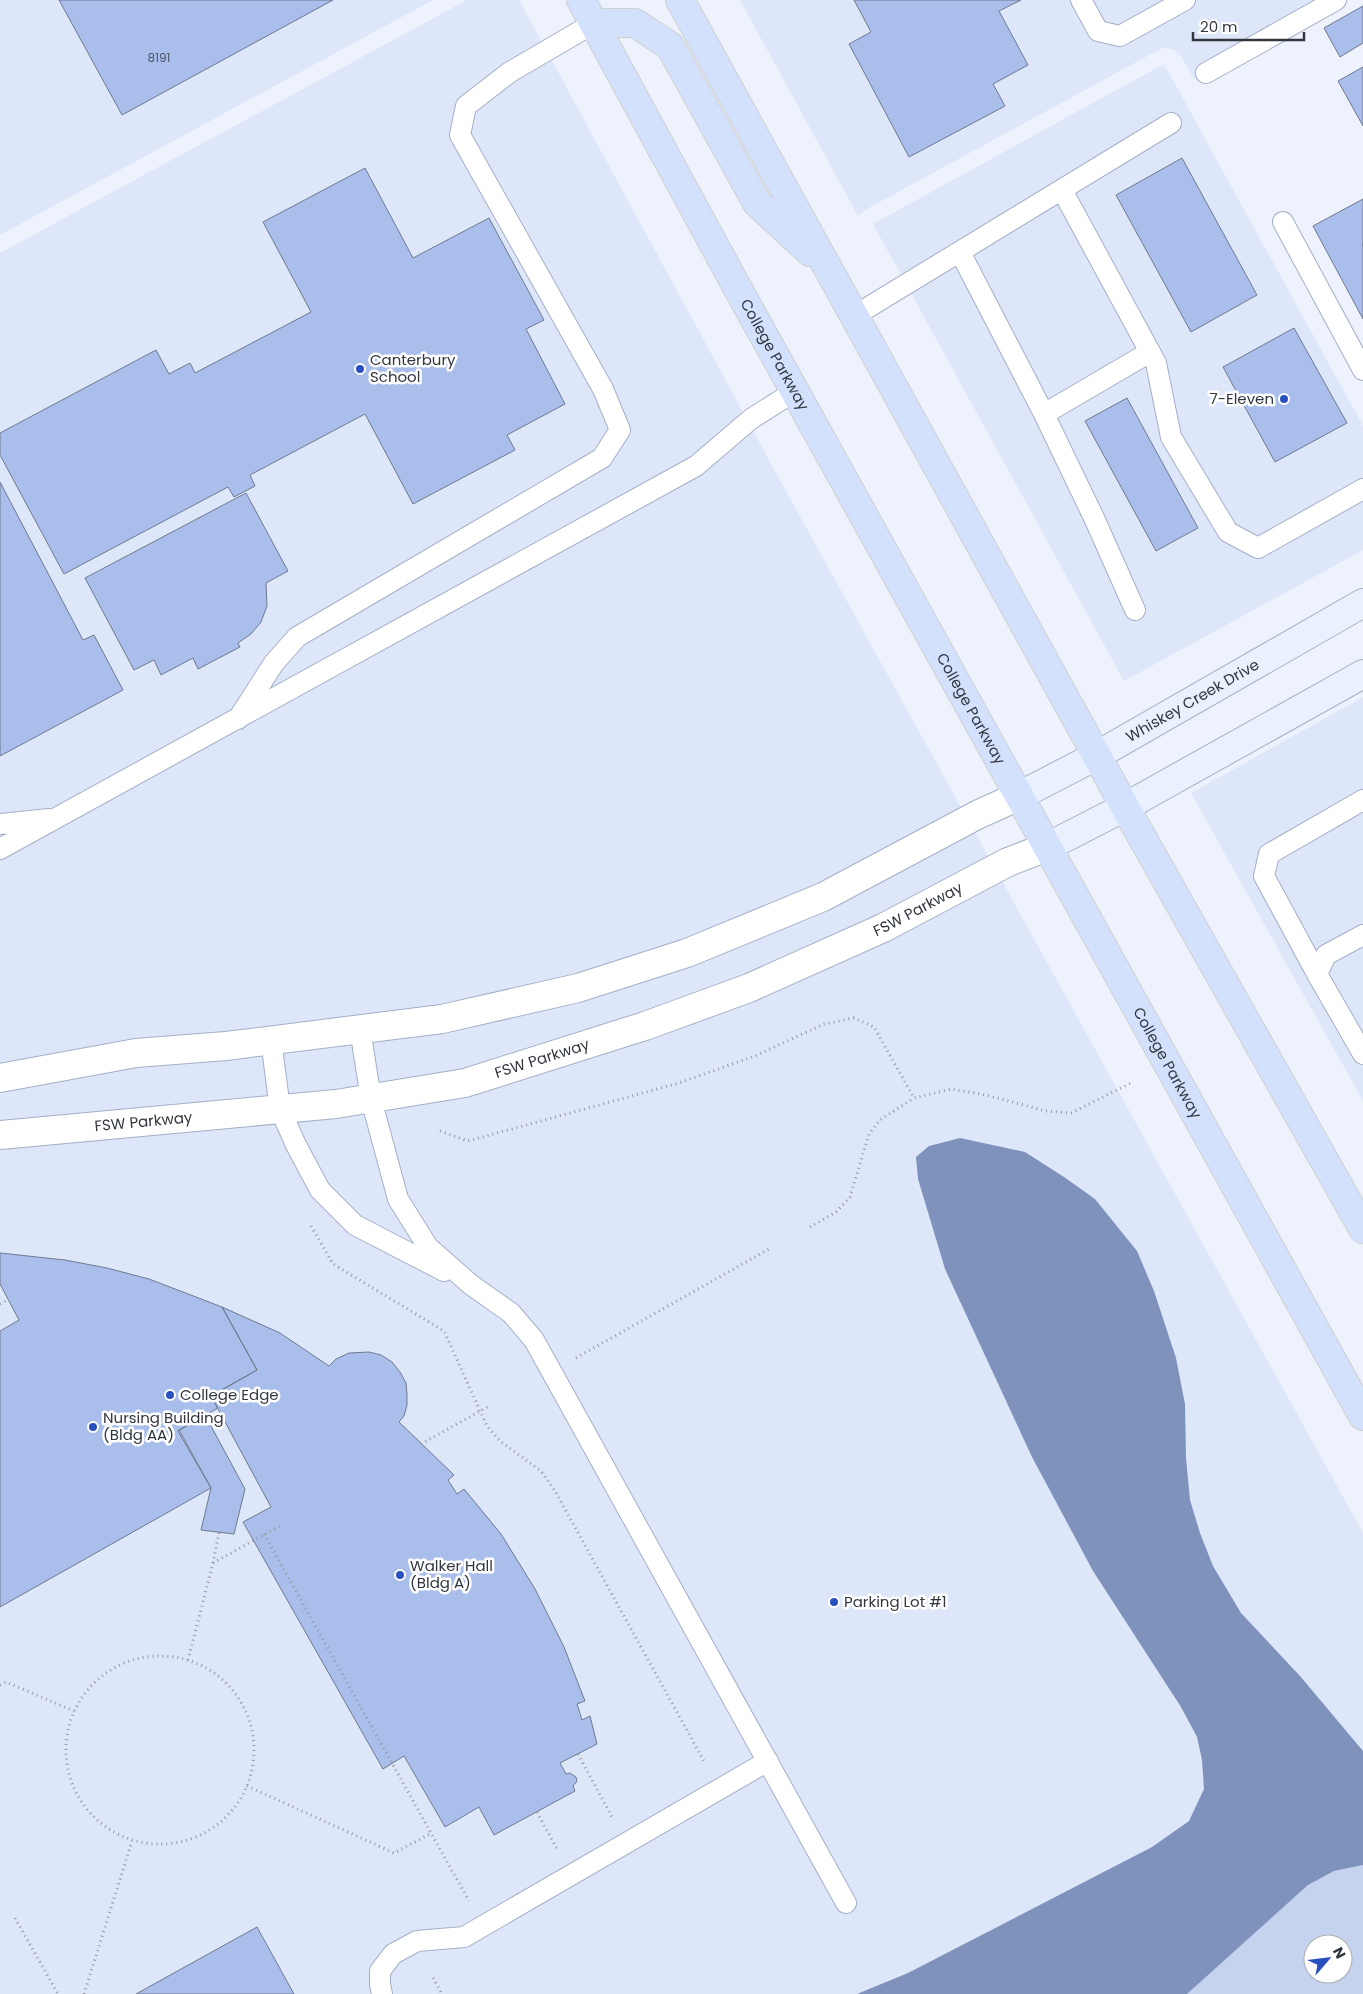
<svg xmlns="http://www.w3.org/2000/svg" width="1363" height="1994" font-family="Poppins,sans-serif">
<rect width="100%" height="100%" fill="#edf2fc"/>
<path fill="#dee7fa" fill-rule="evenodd" d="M0,0H433L0,235Z
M467,0H519L782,484L1363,1533V1994H0V253ZM1313,1944H1343V1974H1313Z
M740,0H1342L1194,79L1181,56L1173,49L1162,48L865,210L858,216Z
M1164,64L1363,426V550L1124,681L873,224Z
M1363,697V1101L1191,793Z"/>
<path fill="#c5d3ef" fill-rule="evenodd" d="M1363,1865V1994H1187L1308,1885L1334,1871ZM1313,1944H1343V1974H1313Z"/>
<path fill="#7e92bc" d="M960,1138L1025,1152L1064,1177L1095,1199L1137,1251L1154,1291L1176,1358L1185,1404L1186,1458L1190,1500L1200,1533L1213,1566L1241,1613L1300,1676L1363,1751V1865L1334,1871L1308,1885L1187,1994H857L908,1973L1152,1847L1189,1821L1204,1789L1202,1760L1197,1737L1181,1707L1093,1571L1032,1457L945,1269L918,1179L916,1157L929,1146Z"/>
<path fill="#a9beea" stroke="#6f798f" d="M59,0H333L122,115Z
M854,0H1021L999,11L1028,65L993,84L1005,106L909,157L849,44L871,32Z
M1363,6V43L1340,57L1324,28Z
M1363,67V126L1338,81Z
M1182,158L1257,295L1191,332L1116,195Z
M365,168L413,258L489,218L544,320L526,329L565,404L507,435L515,450L413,504L365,414L250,475L255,486L234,497L228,487L64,574L0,455V433L156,350L169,374L190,363L195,373L311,312L263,222Z
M1363,199V244H1362L1363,247V319L1313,226Z
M1294,328L1347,423L1275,462L1223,367Z
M1127,398L1198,528L1156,551L1085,421Z
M0,482L83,640L94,635L123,690L0,756Z
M246,493L288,571L266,583L267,606L261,622L251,634L238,643L240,647L198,669L193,658L161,675L154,660L134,670L85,578Z
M0,1253L65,1260L107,1268L149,1279L222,1307L257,1370L211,1396L218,1408L178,1431L211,1488L0,1607V1331L19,1320L0,1284Z
M222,1307L280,1333L329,1366L336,1359L349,1353L369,1352L381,1355L392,1362L400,1372L406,1383L407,1394V1405L404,1416L399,1422L454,1475L448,1480L457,1494L464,1489L501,1534L535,1589L564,1647L585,1701L577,1704L582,1720L590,1716L597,1744L560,1763L566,1774L570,1773L576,1777L577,1781L573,1786L575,1791L494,1835L479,1807L445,1827L404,1756L383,1769L243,1522L271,1507L211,1396L257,1370Z
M205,1415L245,1489L234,1534L201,1530L211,1488L179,1430Z
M257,1927L294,1994H136Z"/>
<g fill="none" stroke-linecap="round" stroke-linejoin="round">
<g stroke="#a4afc6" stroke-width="22">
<path id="lane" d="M1081,0L1098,31L1120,36L1185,0
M1206,73L1336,0
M1062,190L1156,363L1171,437L1228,532L1258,548L1363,489
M1283,222L1363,370
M960,252L1044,414
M854,316L1171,123
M1135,610L1095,520L1044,414L1150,352
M238,719L274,663L297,637L602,458L620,430L603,389L460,135L466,106L510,72L594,23
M0,824L49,819
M0,849L696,466L751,419L795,391
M1363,935L1326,955L1317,974L1363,1054
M1317,974L1264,876L1269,854L1363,800
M360,1029L371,1099L398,1199L428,1247L470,1284L511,1313L534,1340L846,1903
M271,1040L280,1109L296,1145L320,1190L355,1225L444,1271
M382,1994L380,1984V1971L393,1954L417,1941L464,1937L768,1761"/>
</g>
<g stroke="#a4afc6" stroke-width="30">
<g id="street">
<path d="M0,1078L136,1053L226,1046L442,1019L578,988L687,953L823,897L977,815L1019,796"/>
<path id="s1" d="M0,1135L336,1104L465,1083L645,1026L749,988L883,928L1008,862L1047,847"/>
</g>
</g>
<g stroke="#a4afc6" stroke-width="30">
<g id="secondary">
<path id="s2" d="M1019,796L1096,756L1363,603"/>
<path d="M1047,847L1125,807L1363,674"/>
</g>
</g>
<g stroke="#cecfd1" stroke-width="30">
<g id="primary">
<path id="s3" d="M581,0L738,289L1363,1416"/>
<path d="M680,0L1125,807L1363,1229"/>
<path d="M594,23H635L670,46L757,203L810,252"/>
</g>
</g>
<path stroke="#9398a2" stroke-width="3" stroke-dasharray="1 4" stroke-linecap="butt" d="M440,1131L468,1141L679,1083L755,1056L824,1024L854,1018L874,1027L914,1098L951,1089L986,1095L1046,1111L1071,1113L1131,1083
M311,1226L333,1264L444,1331L487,1426L500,1441L541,1471L555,1491L705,1763
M810,1227L836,1212L850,1197L869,1134L880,1120L914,1098
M0,1304L8,1300
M576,1358L769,1249
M421,1444L491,1405
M264,1534L469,1901
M213,1563L280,1526
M66 1750a94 94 0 1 1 188 0a94 94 0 1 1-188 0Z
M188,1660L213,1563L219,1532
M0,1685L6,1682L74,1711
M578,1754L612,1817
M247,1786L394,1853L430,1834
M537,1812L557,1849
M15,1918L58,1994
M433,1978L442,1994
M84,1994L132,1841"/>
<use href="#lane" stroke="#fff" stroke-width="20"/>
<use href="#street" stroke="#fff" stroke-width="28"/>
<use href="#secondary" stroke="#e9f0fe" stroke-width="28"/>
<use href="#primary" stroke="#d4e1fd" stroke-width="28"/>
</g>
<g fill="#2950bf" stroke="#fff" stroke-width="2">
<circle cx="360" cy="369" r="5"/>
<circle cx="1284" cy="399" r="5"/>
<circle cx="170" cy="1395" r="5"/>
<circle cx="93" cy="1427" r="5"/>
<circle cx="400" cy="1575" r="5"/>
<circle cx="834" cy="1602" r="5"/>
</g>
<g text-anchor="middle" stroke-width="5" stroke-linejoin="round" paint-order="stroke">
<g font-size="12" fill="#4f586a">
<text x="159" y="62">8191</text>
</g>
<g font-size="15" fill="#31363f" stroke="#fff">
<text dy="5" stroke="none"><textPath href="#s3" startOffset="404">College Parkway</textPath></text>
<text dy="5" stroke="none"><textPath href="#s2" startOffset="198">Whiskey Creek Drive</textPath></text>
<text dy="5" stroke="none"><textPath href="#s3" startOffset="809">College Parkway</textPath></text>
<text dy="5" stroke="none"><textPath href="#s1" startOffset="954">FSW Parkway</textPath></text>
<text dy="5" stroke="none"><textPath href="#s1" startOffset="549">FSW Parkway</textPath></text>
<text dy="5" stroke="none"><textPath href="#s3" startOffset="1214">College Parkway</textPath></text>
<text dy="5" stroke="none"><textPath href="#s1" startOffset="144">FSW Parkway</textPath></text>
</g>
<g font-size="15" fill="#31363f" stroke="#fff" text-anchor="start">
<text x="370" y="365">Canterbury<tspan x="370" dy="17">School</tspan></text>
<text x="1274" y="404" text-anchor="end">7-Eleven</text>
<text x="180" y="1400">College Edge</text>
<text x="103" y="1423">Nursing Building<tspan x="103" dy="17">(Bldg AA)</tspan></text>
<text x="410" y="1571">Walker Hall<tspan x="410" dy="17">(Bldg A)</tspan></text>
<text x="844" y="1607">Parking Lot #1</text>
</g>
</g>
<g transform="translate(1328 1959) rotate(62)"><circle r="24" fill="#ffffff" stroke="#adafb2"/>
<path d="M0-4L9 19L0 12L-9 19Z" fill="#2950bf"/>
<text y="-8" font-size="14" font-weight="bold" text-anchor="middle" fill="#31363f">N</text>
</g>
<path d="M1193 32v8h111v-8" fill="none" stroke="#31363f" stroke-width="2.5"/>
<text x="1200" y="32" font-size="15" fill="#31363f" stroke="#ffffff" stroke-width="4" paint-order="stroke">20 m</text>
</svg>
